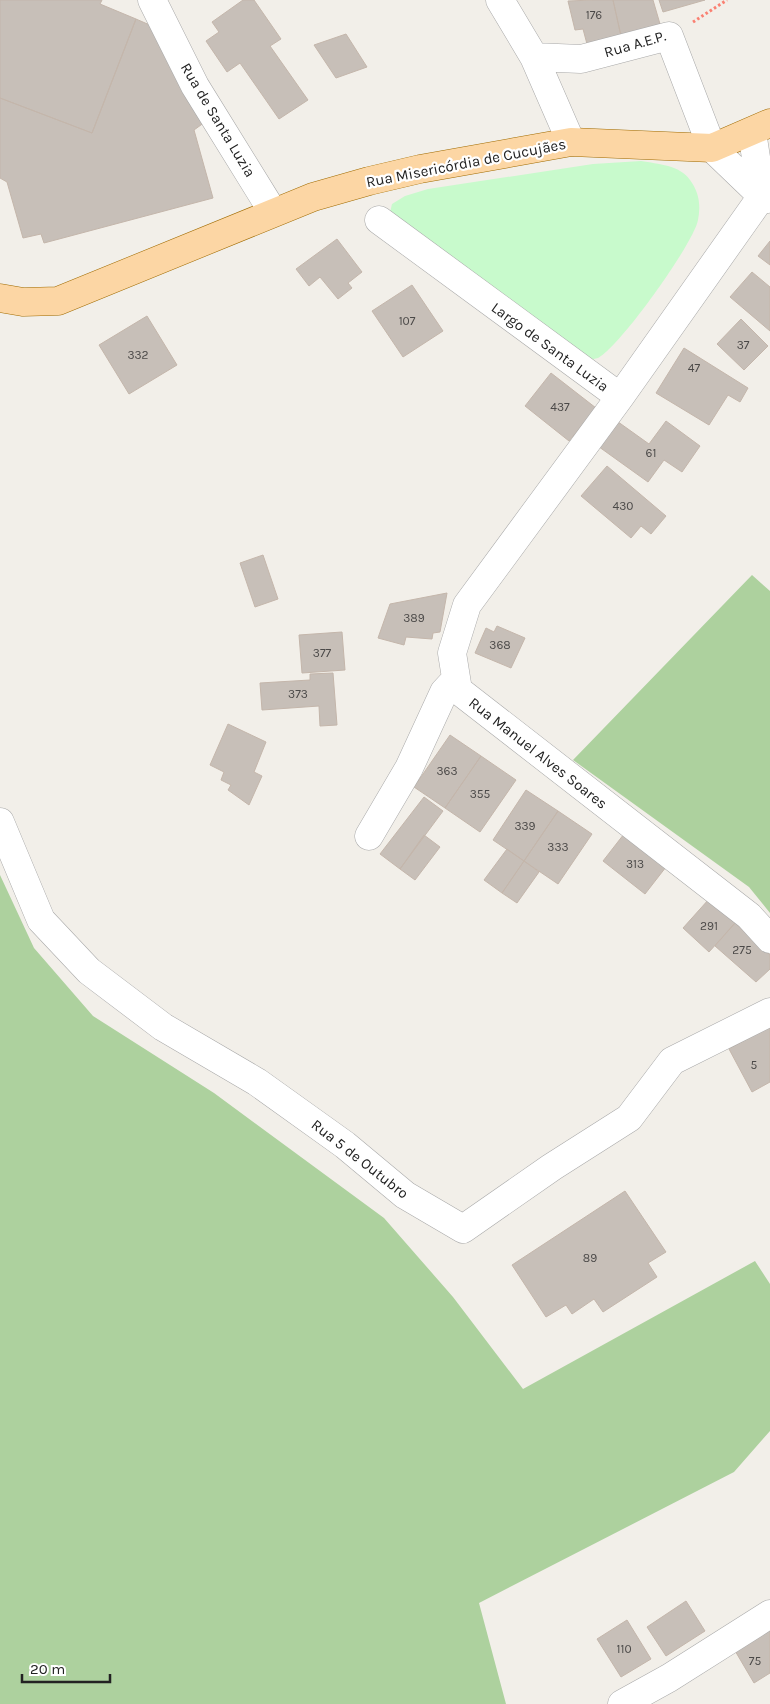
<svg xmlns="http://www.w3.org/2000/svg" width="770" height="1704" font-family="Karla,sans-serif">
<rect width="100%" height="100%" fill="#f2efe9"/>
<path fill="#add19e" d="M752,575L770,591V913L749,887L573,760Z
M0,875L34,948L93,1016L214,1093L384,1218L453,1297L523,1389L755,1261L770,1284V1431L734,1472L479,1603L506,1704H0Z"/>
<path fill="#c8facc" d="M641,161C658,164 680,165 690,180C699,192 701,205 698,220C694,243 619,348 598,358C593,360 584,359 579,359L388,221L392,204L405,196L428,189L593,164Z"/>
<path fill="#c7bfb8" stroke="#c4b6ab" d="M0,0H102L100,4L136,19L92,133L0,98Z
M243,0H254L281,39L270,46L308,100L279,119L240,63L227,72L206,41L219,32L212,22Z
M593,0H613L621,36L587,44L583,29L575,30L568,1Z
M613,0H653L660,24L621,36Z
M659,0H705L663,12Z
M136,19L152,26L205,122L194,130L213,198L44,243L41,234L23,238L7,182L0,178V98L92,133Z
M346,34L367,67L336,78L314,45Z
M337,239L362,272L348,283L352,288L338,299L320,277L309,286L296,269Z
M770,241V265L758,256Z
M752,272L770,287V331L730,297Z
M412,285L443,331L403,357L372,311Z
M147,316L177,365L129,394L99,345Z
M741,319L768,346L744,370L717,344Z
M684,348L748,388L740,402L728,395L709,425L656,393Z
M551,373L596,408L569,441L525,406Z
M614,419L649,444L666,421L700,446L682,472L664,460L648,482L595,444Z
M607,466L666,516L651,534L641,526L631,538L581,496Z
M263,555L278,599L255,607L240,563Z
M447,593L440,632L433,633L432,639L406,637L404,645L378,638L390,604Z
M497,626L525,638L511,668L475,653L486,628L494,632Z
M342,632L345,670L302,673L299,635Z
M333,673L337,725L320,726L319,706L262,710L260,683L310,680V674Z
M228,724L266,742L254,772L262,776L249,805L228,790L231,785L221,780L224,772L210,765Z
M450,735L481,756L445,808L414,787Z
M481,756L516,780L480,832L445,808Z
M526,790L558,811L524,861L493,840Z
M424,797L443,811L400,869L380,854Z
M558,811L592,834L558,884L524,861Z
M624,834L666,867L645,894L603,861Z
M424,835L440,847L415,880L400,869Z
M507,849L524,861L502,893L484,880Z
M524,861L539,872L517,903L502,893Z
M709,899L735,923L709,952L683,928Z
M735,923L770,955V969L756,982L715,946Z
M770,1026V1082L752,1092L729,1049Z
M625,1191L666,1252L648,1263L657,1277L603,1312L594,1299L572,1314L566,1305L546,1317L512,1265Z
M686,1601L705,1631L666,1656L647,1627Z
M627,1620L651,1659L621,1677L597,1639Z
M770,1628V1673L754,1683L734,1649Z"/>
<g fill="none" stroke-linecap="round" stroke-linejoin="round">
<g stroke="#a9a9a9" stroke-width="29">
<path id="minor" d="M152,0L195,86L273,212
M500,0L534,57L571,142
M534,57L581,59L669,36L712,148L762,196L620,397L467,605L452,653L458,690L749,916L770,939
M752,132L762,196L767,199
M379,220L620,397
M0,822L41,920L89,971L163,1027L257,1082L345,1145L405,1195L463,1229L552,1167L629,1118L672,1061L770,1012
M369,836L409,768L444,692L456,679
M622,1704L669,1678L770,1614"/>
</g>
<g stroke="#a06b00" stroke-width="29">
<path id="major" d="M0,298L23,302L58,301L313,197L369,181L420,169L571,142L712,148L770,123"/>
</g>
<path stroke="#fa8072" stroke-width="3" stroke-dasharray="2.5 2.5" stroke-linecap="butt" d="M693,22L727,0"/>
<use href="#minor" stroke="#fff" stroke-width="28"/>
<use href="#major" stroke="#fcd6a4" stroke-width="28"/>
</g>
<g text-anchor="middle" stroke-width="4.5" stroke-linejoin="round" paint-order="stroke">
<g font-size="12" fill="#4b4948">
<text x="594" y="19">176</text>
<text x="407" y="325">107</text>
<text x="743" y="349">37</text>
<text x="138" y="359">332</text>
<text x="694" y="372">47</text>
<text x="560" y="411">437</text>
<text x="651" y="457">61</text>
<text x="623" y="510">430</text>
<text x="414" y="622">389</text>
<text x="500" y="649">368</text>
<text x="322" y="657">377</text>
<text x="298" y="698">373</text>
<text x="447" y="775">363</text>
<text x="480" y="798">355</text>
<text x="525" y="830">339</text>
<text x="558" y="851">333</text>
<text x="635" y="868">313</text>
<text x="709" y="930">291</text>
<text x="742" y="954">275</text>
<text x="754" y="1069">5</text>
<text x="590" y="1262">89</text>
<text x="624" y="1653">110</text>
<text x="755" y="1665">75</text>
</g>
<g font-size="15" fill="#222" stroke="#fff">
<text transform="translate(635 44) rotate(-16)" y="5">Rua A.E.P.</text>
<text transform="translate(218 120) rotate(59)" y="5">Rua de Santa Luzia</text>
<text transform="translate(466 163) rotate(-11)" y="5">Rua Misericórdia de Cucujães</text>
<text transform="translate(550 347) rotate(36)" y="5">Largo de Santa Luzia</text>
<text transform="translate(538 753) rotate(38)" y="5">Rua Manuel Alves Soares</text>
<text transform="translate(360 1159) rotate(38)" y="5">Rua 5 de Outubro</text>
</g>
</g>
<path d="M22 1674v8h88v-8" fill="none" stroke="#222222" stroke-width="2.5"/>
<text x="30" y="1674" font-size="15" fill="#222222" stroke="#ffffff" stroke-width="4" paint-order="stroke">20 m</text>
</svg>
